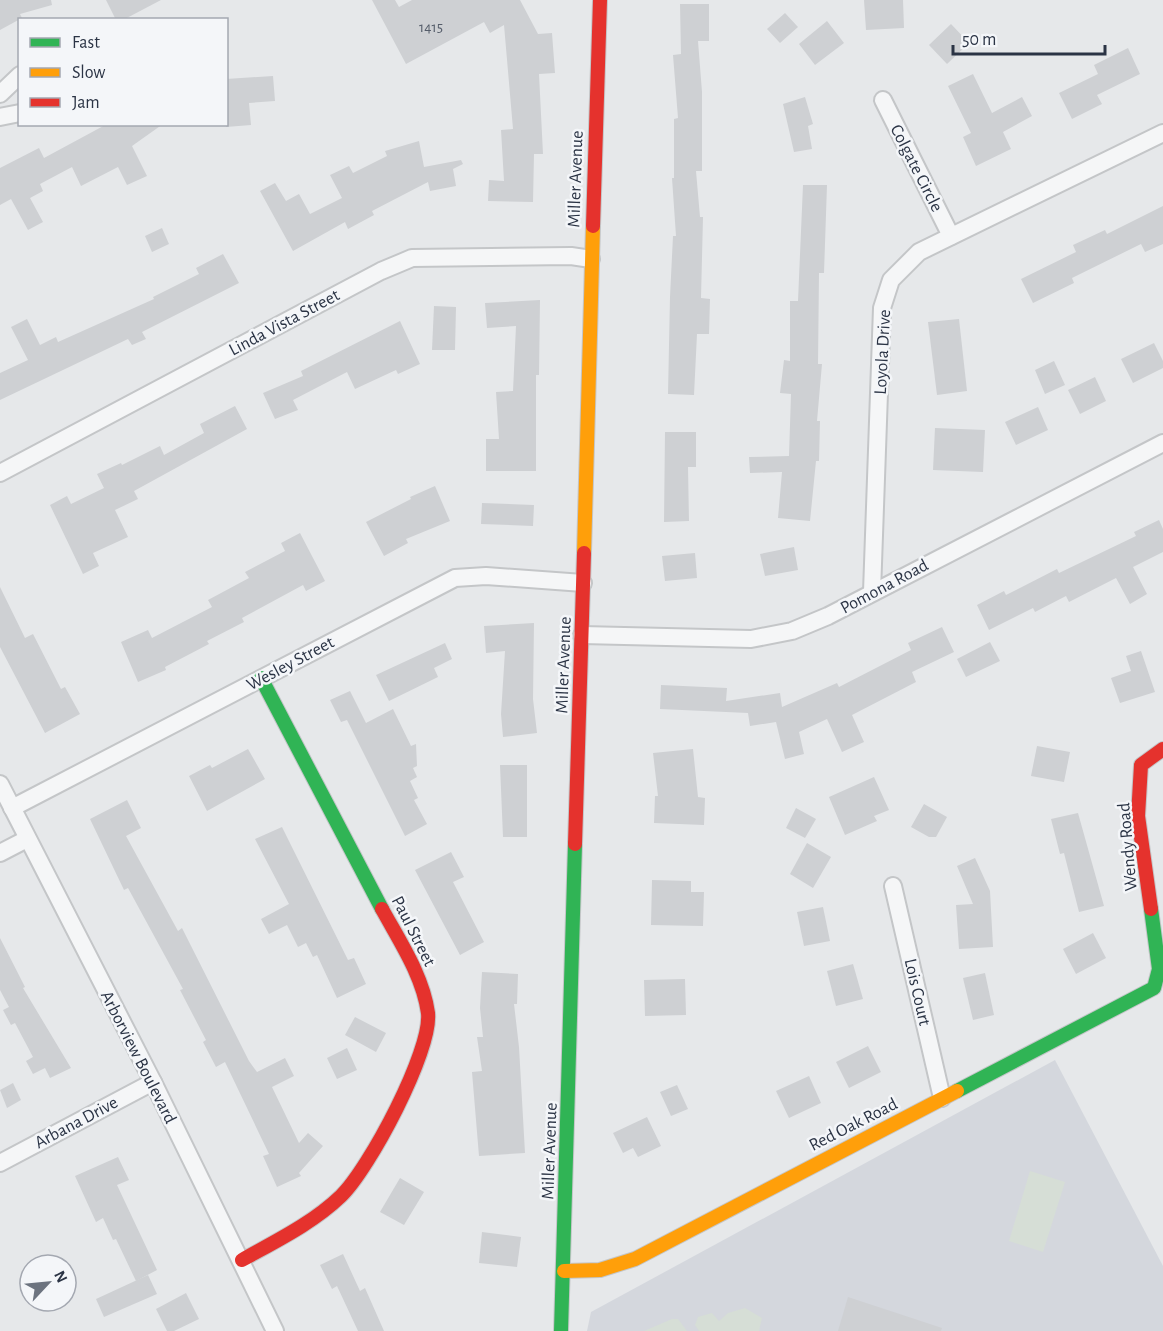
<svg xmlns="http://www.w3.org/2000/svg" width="1163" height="1331" font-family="'Alegreya Sans',sans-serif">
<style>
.built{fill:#d4d7dd}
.green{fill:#d6ded6}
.building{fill:#ced0d3}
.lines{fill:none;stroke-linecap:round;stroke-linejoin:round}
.street-casing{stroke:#c4c6c8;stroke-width:20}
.fast-casing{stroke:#c4c6c8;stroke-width:16}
.slow-casing{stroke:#c4c6c8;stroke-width:16}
.jam-casing{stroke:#c4c6c8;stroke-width:16}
.street{stroke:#f5f6f7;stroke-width:16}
.fast{stroke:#30b455;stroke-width:14}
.slow{stroke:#ff9f0a;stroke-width:14}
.jam{stroke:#e5322d;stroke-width:14}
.labels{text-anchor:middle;stroke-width:5;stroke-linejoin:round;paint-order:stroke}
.number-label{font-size:15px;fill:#545c69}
.street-label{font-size:18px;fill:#2b3445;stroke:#f4f6f9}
</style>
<rect width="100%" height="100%" fill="#e6e8ea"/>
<path class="built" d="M1055,1060L1163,1266V1331H587L591,1312Z"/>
<g class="green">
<path d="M1030,1171L1065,1182L1043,1252L1009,1241Z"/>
<path d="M745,1308L762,1318L759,1331H699L695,1325L698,1317L712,1313L719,1321L728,1313Z"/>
<path d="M672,1319H678L687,1331H644Z"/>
</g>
<g class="building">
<path d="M0,0H51L52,5L20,14L22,18L0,30Z"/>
<path d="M106,0H161L123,20H116Z"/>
<path d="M372,0H395L399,7L412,0H520L538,34L552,33L555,73L539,74L543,154H534L533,202L488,201L489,180L504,181L501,130L513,129L504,25L490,33L484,22L406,64Z"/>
<path d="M864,0H903L904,28L866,30Z"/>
<path d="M680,4H709V41H698L702,92V171H696L700,217H703L701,298L710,299L709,334H697L694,395L668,394L670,297L673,236H676L672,178H674V119L678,118L673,55L681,54Z"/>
<path d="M785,13L798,27L780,43L767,29Z"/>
<path d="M827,21L844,43L815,65L799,44Z"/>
<path d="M951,24L969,43L947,64L929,45Z"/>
<path d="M1128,48L1140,74L1097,95L1102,104L1072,119L1059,93L1098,74L1094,65Z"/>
<path d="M973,74L992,113L1022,97L1032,116L1003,132L1011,149L976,166L963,137L971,133L948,86Z"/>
<path d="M273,76L275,101L249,103L251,125L226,127V79Z"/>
<path d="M805,97L813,124L808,126L812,149L794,152L783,104Z"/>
<path d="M107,124H163L132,146L147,176L127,185L118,167L81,186L72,167L40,184L43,191L30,198L43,222L28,230L11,199L0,205V168L39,148L44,158Z"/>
<path d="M419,141L424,167L461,160L463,164L453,169L456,186L430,191L428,182L372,211L374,215L348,229L345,222L293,251L260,191L275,183L286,201L299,194L310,214L342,198L330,175L349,166L353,173L387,156L385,151Z"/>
<path d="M803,185H827L824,273H819L818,364H822L817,421H820L819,461H816L810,521L778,518L782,472L750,473L749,457L789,456L791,394L780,393L784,360L790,361V301H798Z"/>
<path d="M1163,206V244L1145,252L1141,244L1072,278L1074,283L1033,303L1021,279L1076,252L1073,245L1105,230L1107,234Z"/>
<path d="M162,228L169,244L152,252L145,236Z"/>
<path d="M223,254L239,283L142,332L146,339L132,345L128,339L0,400V373L28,360L11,327L27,319L40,345L56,337L58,342L154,299L153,297L199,274L196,268Z"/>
<path d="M540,300L539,375H536V471H486V439H499L496,392L513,391L516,326L487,328L485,303Z"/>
<path d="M434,306L456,307L455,350H432Z"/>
<path d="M959,319L967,391L937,395L928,322Z"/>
<path d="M400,321L420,364L398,374L396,370L355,389L347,372L293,400L298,410L275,419L263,393L303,376L301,371Z"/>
<path d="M1154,343L1163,361V368L1133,383L1121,359Z"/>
<path d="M1054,361L1065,385L1045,394L1035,370Z"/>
<path d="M1095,377L1106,401L1080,414L1068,390Z"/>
<path d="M235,406L247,429L134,491L138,499L115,510L128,537L93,553L99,566L83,574L50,505L67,496L71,504L104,488L97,474L121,463L122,465L160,446L164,455L204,433L200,424Z"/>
<path d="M1038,407L1048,430L1016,445L1005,422Z"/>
<path d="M935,428L985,430L983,472L933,470Z"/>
<path d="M665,432H696V467H688L689,521L664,522Z"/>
<path d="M435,486L450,521L406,539L408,543L384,556L366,522L411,499L410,497Z"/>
<path d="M482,503L534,505L533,526L481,524Z"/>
<path d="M1159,520L1163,529V552L1133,567L1147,594L1130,604L1116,578L1069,602L1066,596L1035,612L1033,608L989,630L977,605L1004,591L1006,595L1057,569L1059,573L1136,536L1134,532Z"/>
<path d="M300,533L325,581L306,591L303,585L242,618L244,622L207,641L209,644L165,667L166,670L138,682L121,642L148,630L152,638L212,607L208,600L249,578L245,572L285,551L281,543Z"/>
<path d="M794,547L798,570L765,576L760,554Z"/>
<path d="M695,553L697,578L665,581L662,556Z"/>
<path d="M0,587L25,638L33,634L61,689L65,687L80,714L45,733L0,647Z"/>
<path d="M534,623L533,699L537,733L503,737L501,714L505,651L486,653L484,626Z"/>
<path d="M942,627L954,652L912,672L916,682L852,715L864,742L842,752L827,719L799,732L804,754L785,759L776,722L750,726L748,713L660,709L661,685L727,688L726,701L780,693L782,707L837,683L839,687L911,650L908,643Z"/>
<path d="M990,642L1000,661L966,677L957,659Z"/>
<path d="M445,643L452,659L434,668L438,677L389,701L376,675Z"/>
<path d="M1141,651L1155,692L1120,703L1111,678L1131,671L1126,656Z"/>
<path d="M350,691L366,723L393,709L411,746L416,744L417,766L413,768L417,777L410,781L418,798L414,800L427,824L405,836L347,720L341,722L330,700Z"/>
<path d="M1037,746L1070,752L1064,782L1031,776Z"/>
<path d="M248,749L265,779L207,811L189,776L210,765L212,768Z"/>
<path d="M693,749L698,797L705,798L704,825L654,823L655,796H658L653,753Z"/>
<path d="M500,765H527V837H503Z"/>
<path d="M874,777L889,810L874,816L877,821L845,835L829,797Z"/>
<path d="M127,800L141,828L126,836L178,931L182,928L249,1061L257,1072L285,1058L294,1076L272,1087L299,1143L308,1133L323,1146L299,1173L301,1176L277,1187L263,1156L269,1154L225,1062L216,1067L203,1042L206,1040L180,990L183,989L128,888L124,890L90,819Z"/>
<path d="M924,804L947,817L936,837H929L911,827Z"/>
<path d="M796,808L816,819L805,838L786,828Z"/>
<path d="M1078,813L1104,906L1079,912L1064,853L1060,854L1051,819Z"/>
<path d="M282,827L348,960L354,958L366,984L337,998L317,955L313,957L306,943L298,947L287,925L269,934L261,919L289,904L255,839Z"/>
<path d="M807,843L831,857L813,888L790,874Z"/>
<path d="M451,852L464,877L453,882L484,942L460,955L415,870Z"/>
<path d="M975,858L990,891L993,947L959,949L956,905L973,904L957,866Z"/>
<path d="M652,880L691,881V892H704L703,926L651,925Z"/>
<path d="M823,907L830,941L804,946L797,912Z"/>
<path d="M1093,933L1106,958L1076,974L1063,949Z"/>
<path d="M0,938L25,987L23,988L71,1068L50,1078L45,1068L33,1074L26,1061L33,1057L15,1023L11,1025L3,1010L9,1007L0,990Z"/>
<path d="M853,964L863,999L836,1006L827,971Z"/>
<path d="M482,972L518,974L517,1004H514L519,1047L525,1153L479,1156L472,1072L482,1071L477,1037H483L480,1008Z"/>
<path d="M985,973L994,1015L973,1020L963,978Z"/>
<path d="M685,979L686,1015L645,1016L644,980Z"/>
<path d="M355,1017L386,1033L376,1052L345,1035Z"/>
<path d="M868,1046L881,1072L849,1088L836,1062Z"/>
<path d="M347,1048L357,1070L337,1079L327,1058Z"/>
<path d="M809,1076L821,1103L789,1118L776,1091Z"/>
<path d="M13,1083L21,1100L7,1108L0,1090Z"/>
<path d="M677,1085L688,1109L671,1116L660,1092Z"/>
<path d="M647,1117L661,1146L638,1157L633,1148L623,1153L613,1133Z"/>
<path d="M118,1157L129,1180L117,1185L157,1270L136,1281L116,1239L113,1240L103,1218L96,1222L75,1176Z"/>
<path d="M400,1178L424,1192L404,1225L380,1212Z"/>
<path d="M482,1232L521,1237L517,1267L479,1263Z"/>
<path d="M343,1254L360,1291L365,1288L384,1331H358L337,1286L332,1289L320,1265Z"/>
<path d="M148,1275L157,1294L104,1317L96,1299Z"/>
<path d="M186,1293L199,1319L174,1331H167L156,1309Z"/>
<path d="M848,1297L942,1328L941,1331H838Z"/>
</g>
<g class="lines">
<defs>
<g id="street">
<path d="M0,94L20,75"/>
<path d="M883,100L951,236"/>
<path d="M0,117L20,113"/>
<path d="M0,473L381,271L412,258L571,256L591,259"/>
<path d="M872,592L882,308L891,280L919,252L1163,133"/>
<path d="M582,635L751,639L792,631L828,616L1163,443"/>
<path d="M0,784L153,1082L275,1331"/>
<path d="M12,808L455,578L486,576L583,583"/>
<path d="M0,853L27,839"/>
<path d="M893,886L942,1098"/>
<path d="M0,1163L153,1082"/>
</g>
<g id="fast">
<path d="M261,678L382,909"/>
<path d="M957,1091L1154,988L1159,969L1151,909"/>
<path d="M561,1331L575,844"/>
</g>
<g id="slow">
<path d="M584,553L593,226"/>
<path d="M564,1271L600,1270L635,1259L957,1091"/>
</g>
<g id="jam">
<path d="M593,226L600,0"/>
<path d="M575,844L584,553"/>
<path d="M1151,909L1138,816L1141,765L1163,749"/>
<path d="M242,1260C276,1241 313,1223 341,1196C369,1169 432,1051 428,1013C423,976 400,942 382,909"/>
</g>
</defs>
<use href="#street" class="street-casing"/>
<use href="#fast" class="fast-casing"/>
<use href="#slow" class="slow-casing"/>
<use href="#jam" class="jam-casing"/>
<use href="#street" class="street"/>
<use href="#fast" class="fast"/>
<use href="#slow" class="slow"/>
<use href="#jam" class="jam"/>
</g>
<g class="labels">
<g class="number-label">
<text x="431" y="32">1415</text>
</g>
<g class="street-label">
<text transform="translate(917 168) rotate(63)" y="6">Colgate Circle</text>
<text transform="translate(575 179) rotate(-88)" y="6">Miller Avenue</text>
<text transform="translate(284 322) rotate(-28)" y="6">Linda Vista Street</text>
<text transform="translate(882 352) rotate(-87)" y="6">Loyola Drive</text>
<text transform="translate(884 586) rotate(-28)" y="6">Pomona Road</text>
<text transform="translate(290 663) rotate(-28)" y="6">Wesley Street</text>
<text transform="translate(563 665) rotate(-88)" y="6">Miller Avenue</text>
<text transform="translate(1127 847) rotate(-95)" y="6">Wendy Road</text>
<text transform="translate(414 931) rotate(63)" y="6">Paul Street</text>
<text transform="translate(918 992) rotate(77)" y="6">Lois Court</text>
<text transform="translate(139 1057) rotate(63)" y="6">Arborview Boulevard</text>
<text transform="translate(76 1122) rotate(-28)" y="6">Arbana Drive</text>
<text transform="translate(853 1124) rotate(-27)" y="6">Red Oak Road</text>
<text transform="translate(549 1151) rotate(-88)" y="6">Miller Avenue</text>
</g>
</g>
<rect x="18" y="18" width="210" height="108" fill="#f4f6f9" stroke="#a4a8b1" stroke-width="1.5"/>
<rect x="30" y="38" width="30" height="9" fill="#30b455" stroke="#a4a8b1" stroke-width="1.5"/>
<text x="72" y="48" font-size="18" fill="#2b3445">Fast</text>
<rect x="30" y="68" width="30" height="9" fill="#ff9f0a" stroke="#a4a8b1" stroke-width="1.5"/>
<text x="72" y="78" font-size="18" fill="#2b3445">Slow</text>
<rect x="30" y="98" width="30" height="9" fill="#e5322d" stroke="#a4a8b1" stroke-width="1.5"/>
<text x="72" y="108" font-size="18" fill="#2b3445">Jam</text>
<g transform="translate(48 1283) rotate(64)"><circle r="28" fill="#f4f6f9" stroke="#a4a8b1" stroke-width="1.5"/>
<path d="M0-4.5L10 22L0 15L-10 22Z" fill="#6c737f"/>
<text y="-9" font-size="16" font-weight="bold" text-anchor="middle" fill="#2b3445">N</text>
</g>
<path d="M953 45v9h152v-9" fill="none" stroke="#2b3445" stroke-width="3"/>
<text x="962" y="45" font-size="18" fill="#2b3445" stroke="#f4f6f9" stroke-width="4.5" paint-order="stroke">50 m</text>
</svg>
